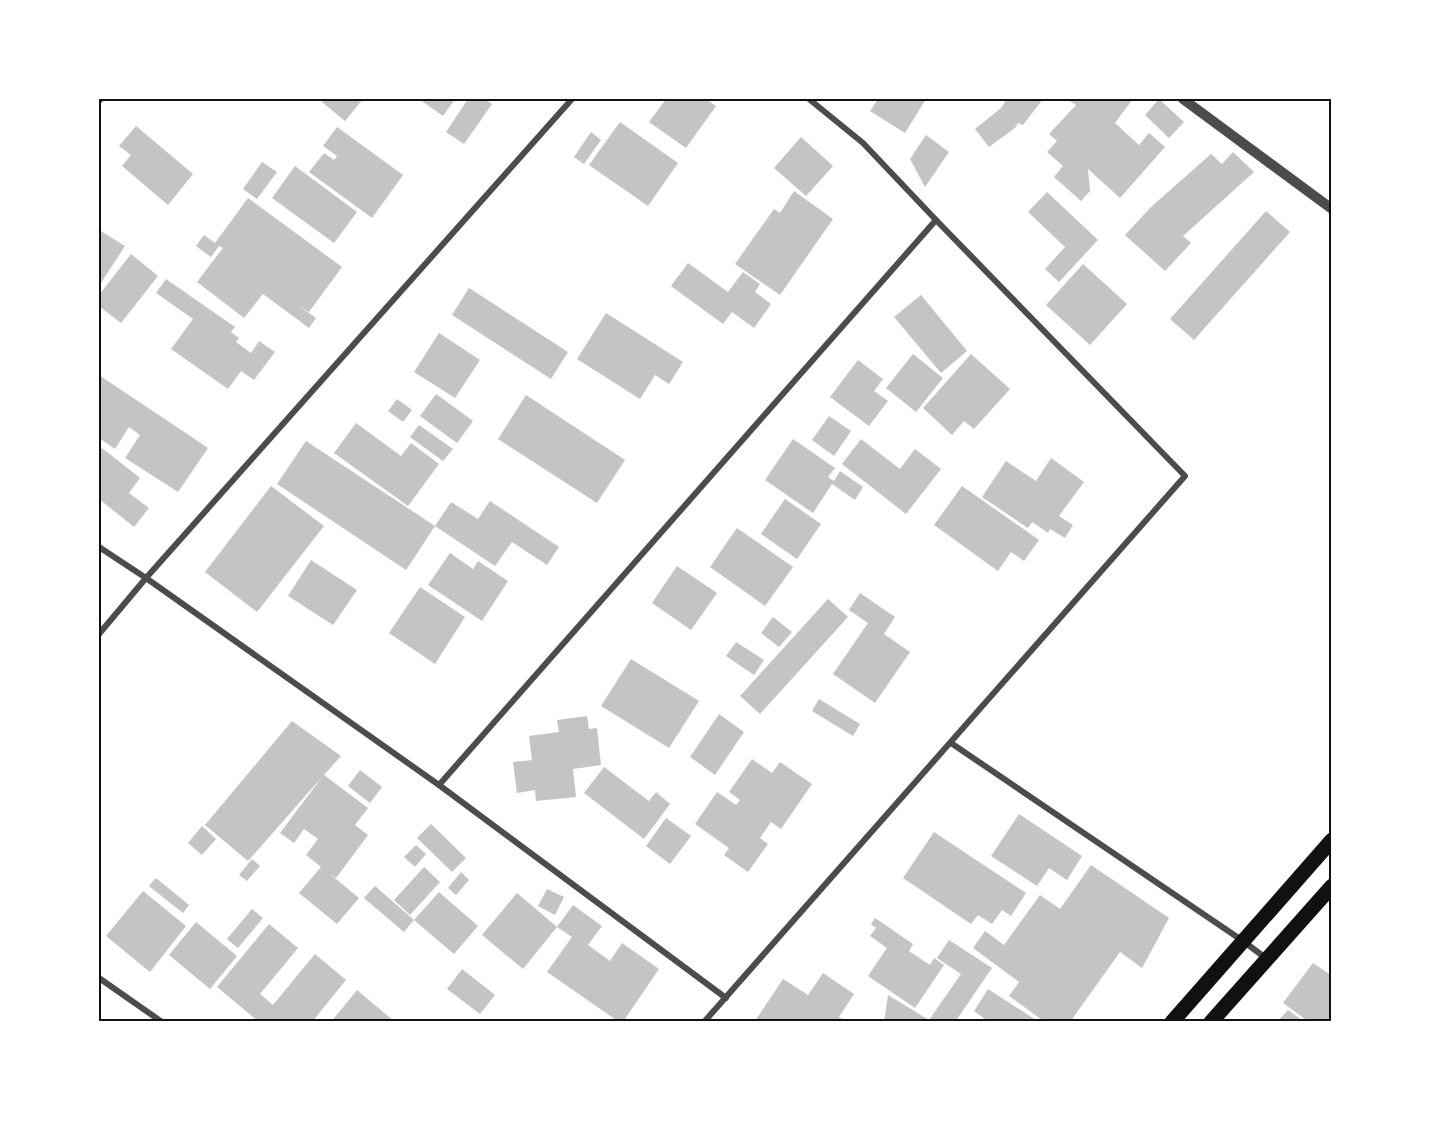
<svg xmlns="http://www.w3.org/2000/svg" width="1431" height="1121" font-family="Lato,sans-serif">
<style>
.building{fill:#c4c4c4}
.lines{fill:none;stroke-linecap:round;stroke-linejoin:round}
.minor{stroke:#4c4c4c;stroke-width:6}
.tertiary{stroke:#4c4c4c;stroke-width:10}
.primary{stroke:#111;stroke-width:15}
.neatline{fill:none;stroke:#111;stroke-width:2}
</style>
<rect width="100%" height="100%" fill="#fff"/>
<g class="building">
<path d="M325,99H363L345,121L322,102Z"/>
<path d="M419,99H455L443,116Z"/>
<path d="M468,99H485L492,104L464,144L446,132Z"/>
<path d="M666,99H706L716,106L686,148L649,122Z"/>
<path d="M878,99H926L905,133L870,111Z"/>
<path d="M1007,99H1043L1023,125L1018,123L1015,128L989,147L975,129L1001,108Z"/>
<path d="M1067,99H1130L1132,100L1115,123L1139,145L1149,133L1165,147L1120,198L1088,169L1090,191L1081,201L1054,177L1063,166L1047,152L1057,141L1049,134L1076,105Z"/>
<path d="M1159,99L1184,122L1169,138L1145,115Z"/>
<path d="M620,122L678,163L648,206L589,165Z"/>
<path d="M136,126L193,174L168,205L122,166L131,155L119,146Z"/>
<path d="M337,127L403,175L372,218L309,172L324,153L334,160L337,156L323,146Z"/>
<path d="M591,132L601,140L584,164L574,157Z"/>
<path d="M926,135L949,152L925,187L910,159Z"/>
<path d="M801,137L833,166L806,196L774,168Z"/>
<path d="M1233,152L1254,172L1183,236L1191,243L1165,271L1125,235L1151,207L1211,154L1222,164Z"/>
<path d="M262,162L277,172L257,199L243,189Z"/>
<path d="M295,166L357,212L334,243L272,198Z"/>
<path d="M794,191L833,219L780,295L735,264L774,209L780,213Z"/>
<path d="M1047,192L1098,240L1059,282L1045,269L1065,247L1028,212Z"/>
<path d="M248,198L342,267L309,312L298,305L316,318L309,328L263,294L244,318L197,282L223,248L219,246L211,257L196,246L204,235L215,243Z"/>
<path d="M1266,211L1290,232L1194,340L1170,319Z"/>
<path d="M99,230L125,246L99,286Z"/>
<path d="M131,254L158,276L121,323L99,306V295Z"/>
<path d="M688,263L728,292L743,272L760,284L755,292L771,304L754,328L732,312L723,324L671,286Z"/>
<path d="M1083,264L1127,304L1090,345L1046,305Z"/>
<path d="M166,279L235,327L231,332L239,338L236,342L251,353L259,341L275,352L254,380L241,371L228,389L171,349L193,319L156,293Z"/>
<path d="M469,288L568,352L551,379L452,315Z"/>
<path d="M921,295L967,351L941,373L894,317Z"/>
<path d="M606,313L683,362L669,384L655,375L640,399L577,359Z"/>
<path d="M439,333L480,360L455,398L414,372Z"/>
<path d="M913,354L943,378L916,412L886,388Z"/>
<path d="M971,354L1010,389L974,429L964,421L952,435L923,408Z"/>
<path d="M858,360L883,379L874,391L888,401L869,426L830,397Z"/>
<path d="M99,375L208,448L178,492L125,458L140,435L129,427L115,449L99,438Z"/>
<path d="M436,394L473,421L457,443L420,416Z"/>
<path d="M526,395L625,460L597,503L498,439Z"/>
<path d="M397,399L412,410L403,422L388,411Z"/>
<path d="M829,416L851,431L834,456L812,440Z"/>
<path d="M356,423L401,456L411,443L439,464L408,506L334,453Z"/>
<path d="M419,425L453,449L443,461L410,437Z"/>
<path d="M793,439L835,468L828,477L834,481L840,471L863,487L855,500L832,484L813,513L765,480Z"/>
<path d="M861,439L900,469L915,449L941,469L906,514L842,464Z"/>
<path d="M306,441L435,526L406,570L277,484Z"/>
<path d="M102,448L140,478L129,493L149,508L134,527L99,499V479L101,477L99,476V453Z"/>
<path d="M1051,458L1084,482L1059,516L1073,525L1065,538L1050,529L1048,533L1032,522L1028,528L982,497L1006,461L1036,481Z"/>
<path d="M271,486L324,526L257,612L205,572Z"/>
<path d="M962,486L1039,540L1024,561L1011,552L998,571L934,525Z"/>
<path d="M785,499L821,524L797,559L761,534Z"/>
<path d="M490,501L559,547L547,565L512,542L495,566L435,526L451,502L478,519Z"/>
<path d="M737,528L793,567L765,606L710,567Z"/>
<path d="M450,553L473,569L478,561L508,581L482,621L428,585Z"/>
<path d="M311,560L357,590L333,625L288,596Z"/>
<path d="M677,566L717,593L691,630L652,603Z"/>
<path d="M420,587L465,617L435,664L389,633Z"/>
<path d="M860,593L895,617L884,634L910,652L875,703L833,674L868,623L849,610Z"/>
<path d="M828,599L848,617L760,714L740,696Z"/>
<path d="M773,617L792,632L779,647L761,633Z"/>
<path d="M736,642L764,660L754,675L726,656Z"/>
<path d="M631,659L699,701L669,748L601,706Z"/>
<path d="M819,699L860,724L853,736L812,711Z"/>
<path d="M719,714L744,732L715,775L690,757Z"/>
<path d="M587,716L589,729L597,728L601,765L573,769L576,797L536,801L535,790L517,793L513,762L532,760L529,736L559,732L557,720Z"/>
<path d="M292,721L341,756L324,775L368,808L355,825L368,835L336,878L330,874L359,898L337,924L299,893L321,867L306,855L318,839L304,829L294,843L280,833L322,777L248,861L205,825Z"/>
<path d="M752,759L772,773L780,762L812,784L781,829L771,822L760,838L768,844L748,872L724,855L729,848L695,824L717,792L736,805L740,800L729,792Z"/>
<path d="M604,767L649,801L656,792L670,804L644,839L584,793Z"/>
<path d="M360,770L382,787L370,803L348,786Z"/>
<path d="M1019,814L1082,856L1067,880L1049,868L1037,886L991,856Z"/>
<path d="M666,818L691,836L670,864L646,846Z"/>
<path d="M431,824L466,858L452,872L417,838Z"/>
<path d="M202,826L216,839L202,855L188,843Z"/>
<path d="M934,832L1026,893L1011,916L1002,910L992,924L978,915L971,924L903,878Z"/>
<path d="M416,845L426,854L415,867L404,857Z"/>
<path d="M252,859L260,866L247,881L239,875Z"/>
<path d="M1091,865L1169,918L1142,968L1120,952L1070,1022H1045L1009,996L1019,982L973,948L985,931L1004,945L1040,895L1060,909Z"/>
<path d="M424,867L440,882L410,915L394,900Z"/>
<path d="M461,872L469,880L456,895L448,888Z"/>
<path d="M156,878L189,905L183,913L149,886Z"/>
<path d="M375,886L414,920L404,932L364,898Z"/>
<path d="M547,889L564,897L555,915L538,906Z"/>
<path d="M143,891L186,926L150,972L106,936Z"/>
<path d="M439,892L478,926L454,954L414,920Z"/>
<path d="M517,893L557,927L573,905L602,926L588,945L610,961L622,943L659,969L623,1022H619L547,972L572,937L557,927L523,969L482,935Z"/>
<path d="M252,909L263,918L238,948L227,939Z"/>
<path d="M875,918L913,944L909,951L930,965L934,958L944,965L915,1008L868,976L887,948L870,936L876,928L871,924Z"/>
<path d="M196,922L237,956L210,989L169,955Z"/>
<path d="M269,924L298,948L260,994L273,1005L315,954L346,980L312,1022H259L217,987Z"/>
<path d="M949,940L992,968L955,1022H884L888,995L929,1020L961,974L937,958Z"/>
<path d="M1313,963L1332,976V1022H1309L1283,1003Z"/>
<path d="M462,969L495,995L480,1014L447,989Z"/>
<path d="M823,973L854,994L839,1017L847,1022H757L755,1021L783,979L808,995Z"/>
<path d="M988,989L1039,1022H983L985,1019L974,1011Z"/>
<path d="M357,990L395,1022H331Z"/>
<path d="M1288,1010L1305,1022H1277Z"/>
</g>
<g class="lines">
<g class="minor">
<path d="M99,101L101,99"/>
<path d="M99,547L146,578L439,785L726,998"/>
<path d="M99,634L146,578L572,99"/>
<path d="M951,743L1243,941L1267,959"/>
<path d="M439,785L936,220"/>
<path d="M99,978L162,1022"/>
<path d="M704,1022L1185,476L936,220L863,143L809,99"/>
</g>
<path class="tertiary" d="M1183,99L1332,209"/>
<g class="primary">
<path d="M1172,1022L1332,840"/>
<path d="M1211,1022L1332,886"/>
</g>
</g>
<rect width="1431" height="1121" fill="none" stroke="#ffffff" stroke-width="201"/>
<rect x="100" y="100" width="1230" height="920" class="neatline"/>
</svg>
